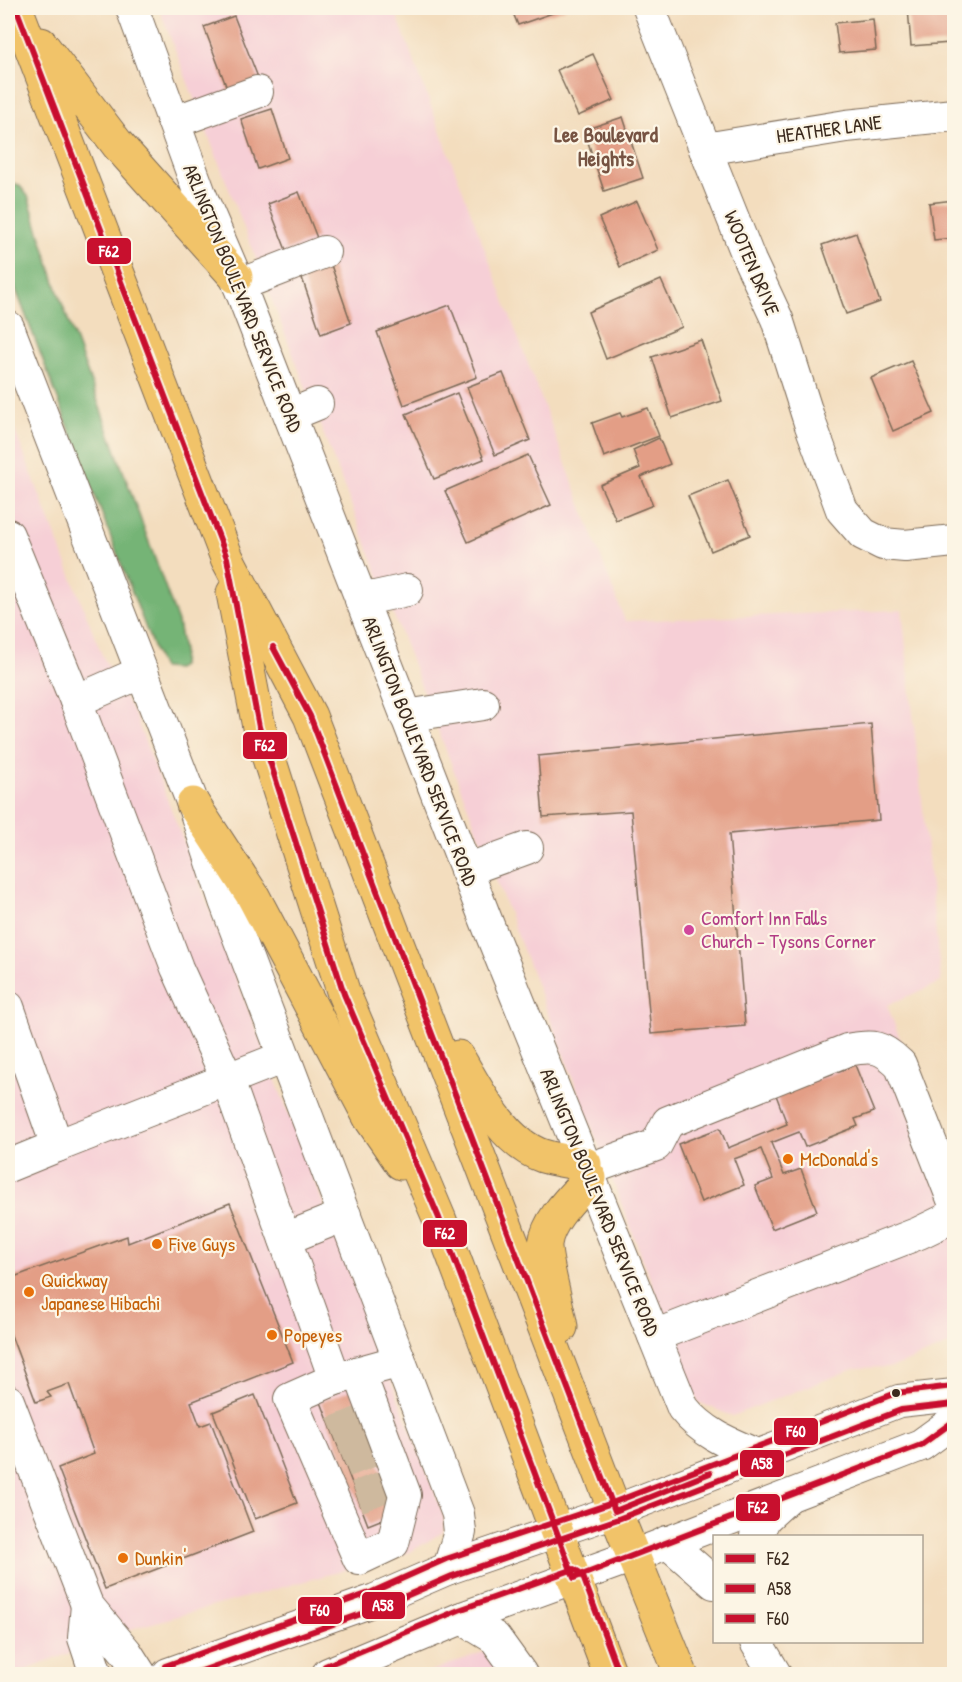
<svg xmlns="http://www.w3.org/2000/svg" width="962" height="1682" font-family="'Patrick Hand',sans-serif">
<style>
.built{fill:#f6cfd6}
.forest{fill:#74b476;stroke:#586f4a;stroke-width:1.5}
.building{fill:#e39e86}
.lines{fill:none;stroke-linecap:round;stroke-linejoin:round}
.minor-tunnel{stroke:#ceb99e;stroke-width:32;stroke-dasharray:32 16;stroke-linecap:butt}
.minor-casing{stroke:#7b6956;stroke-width:34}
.highway-casing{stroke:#7b6956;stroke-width:35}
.minor{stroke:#fff;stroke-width:32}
.highway{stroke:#f1c369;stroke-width:33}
.bus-1-casing{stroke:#fcf5e5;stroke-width:10}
.bus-2-casing{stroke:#fcf5e5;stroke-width:10}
.bus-3-casing{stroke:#fcf5e5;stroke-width:10}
.bus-1{stroke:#c8102e;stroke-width:6}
.bus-2{stroke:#c8102e;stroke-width:6}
.bus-3{stroke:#c8102e;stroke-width:6}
.hotel-dot{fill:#d1479c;stroke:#fcf5e5;stroke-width:2}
.food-dot{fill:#e8710a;stroke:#fcf5e5;stroke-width:2}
.bus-dot{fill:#3b2a1e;stroke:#fcf5e5;stroke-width:2}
.labels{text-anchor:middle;stroke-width:4.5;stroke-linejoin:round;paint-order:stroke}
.street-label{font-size:20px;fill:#3b2a1e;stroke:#fcf5e5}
.hotel-label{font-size:20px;fill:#b23c85;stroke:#fcf5e5;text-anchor:start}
.food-label{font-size:20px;fill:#c56008;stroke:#fcf5e5;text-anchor:start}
.neighbourhood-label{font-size:21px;font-weight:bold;fill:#765342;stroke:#fcf5e5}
.line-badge{stroke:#fcf5e5;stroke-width:2}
.badge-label{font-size:16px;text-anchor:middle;font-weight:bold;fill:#fff}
</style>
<rect width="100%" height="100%" fill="#fcf5e5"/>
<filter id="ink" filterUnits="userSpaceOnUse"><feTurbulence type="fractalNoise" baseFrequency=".0167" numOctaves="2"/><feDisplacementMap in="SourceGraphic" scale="12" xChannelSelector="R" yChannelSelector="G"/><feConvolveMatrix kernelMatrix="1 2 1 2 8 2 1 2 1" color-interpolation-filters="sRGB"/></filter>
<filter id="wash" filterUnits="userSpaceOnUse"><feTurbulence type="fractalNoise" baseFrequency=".008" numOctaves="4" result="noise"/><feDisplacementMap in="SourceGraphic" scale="24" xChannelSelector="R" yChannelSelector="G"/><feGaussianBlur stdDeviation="1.35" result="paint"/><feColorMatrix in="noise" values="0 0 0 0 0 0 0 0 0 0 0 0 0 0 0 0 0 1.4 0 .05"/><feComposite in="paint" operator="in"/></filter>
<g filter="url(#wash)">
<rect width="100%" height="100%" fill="#f3ddbe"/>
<g class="built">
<path d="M159,8H394L625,621L902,610L941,982L887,1005L954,1178V1343L893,1367L856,1368L732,1416L698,1402Z"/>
<path d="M8,413L102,655L136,718L444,1517L443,1532L410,1552L134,1628L16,1674H8Z"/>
<path d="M491,1649L500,1674H423Z"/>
</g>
<path class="forest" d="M9,182L19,185L28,196L58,292L178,622L183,651L182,665L176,669L162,668L158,660L8,269Z"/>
<g id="blocks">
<g class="building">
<path d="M511,8H567L518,25Z"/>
<path d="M908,8H948L950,43L911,46Z"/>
<path d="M234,16L259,80L228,91L204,27Z"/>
<path d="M873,19L876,50L839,53L835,23Z"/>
<path d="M593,54L614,100L578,116L557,70Z"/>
<path d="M272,109L288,158L258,169L241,119Z"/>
<path d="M623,117L643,178L604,191L584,130Z"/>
<path d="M299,192L317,238L286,250L268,204Z"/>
<path d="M954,200V238L934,240L929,203Z"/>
<path d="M637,201L658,250L620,267L599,218Z"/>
<path d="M856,233L880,302L846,314L822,245Z"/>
<path d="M331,265L351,323L321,334L301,275Z"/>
<path d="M661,280L682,327L606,359L588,312Z"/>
<path d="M450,305L477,377L404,405L377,332Z"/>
<path d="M701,340L722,401L672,418L652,357Z"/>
<path d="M911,361L934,413L893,431L871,378Z"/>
<path d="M503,373L530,440L495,455L467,387Z"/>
<path d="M457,393L484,459L434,479L406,414Z"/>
<path d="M648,408L659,436L604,457L592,423L620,413L622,417Z"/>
<path d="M659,438L670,464L641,477L653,505L616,520L600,485L640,468L633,450Z"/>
<path d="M528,455L551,505L468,542L445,491Z"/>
<path d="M728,480L750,535L711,551L688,496Z"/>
<path d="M951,722H954V747H953Z"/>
<path d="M871,724L879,820L729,834L745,1026L651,1034L631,811L543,817L538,756Z"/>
<path d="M855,1065L874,1112L855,1119L858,1126L805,1147L799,1132L771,1143L784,1175L801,1169L817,1211L772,1229L755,1186L773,1179L761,1149L734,1159L744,1185L701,1202L678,1144L720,1128L728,1148L787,1124L776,1095Z"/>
<path d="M230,1203L293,1362L191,1402L200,1426L211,1422L253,1532L105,1589L58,1468L94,1454L69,1384L47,1392L51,1397L36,1402L8,1327V1279L127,1236L128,1243Z"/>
<path d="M351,1390L398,1513L368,1525L321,1402Z"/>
<path d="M255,1395L297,1503L255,1519L213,1412Z"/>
</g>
</g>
</g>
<g filter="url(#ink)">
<use href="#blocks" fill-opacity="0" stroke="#7b6956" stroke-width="1.5"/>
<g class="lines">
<g class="minor-tunnel">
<path d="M333,1433L363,1421"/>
<path d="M344,1462L374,1450"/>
<path d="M357,1497L388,1485"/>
</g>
<defs>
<g id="minor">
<path d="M132,8L200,194L239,285L491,933L683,1408C703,1433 728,1443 757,1455"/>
<path d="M649,8L750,261L777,319L810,423L842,510L863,534L883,544L905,546L954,541"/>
<path d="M174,122L257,92"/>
<path d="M705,149L846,126L954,115"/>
<path d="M239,285L324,252"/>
<path d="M8,327L193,804L225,901L458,1514L460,1532L449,1568"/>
<path d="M290,415L317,404"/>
<path d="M8,535L76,701L177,968L227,1078L335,1379"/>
<path d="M361,600L407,590"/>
<path d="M76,701L142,672"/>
<path d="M406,716L483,704"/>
<path d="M466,870L527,848"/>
<path d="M8,1007L57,1146L8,1166"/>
<path d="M57,1146L284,1057"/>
<path d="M586,1170L656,1145L668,1122L847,1050C874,1045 881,1046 900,1064L954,1202"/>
<path d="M285,1239L345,1215"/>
<path d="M654,1336L919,1233L954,1216"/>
<path d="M359,1372L405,1495L393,1543L359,1559L290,1399L335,1379L400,1361"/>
<path d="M8,1401L87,1605L126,1652L140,1674"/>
<path d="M756,1536L765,1518L787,1498"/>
<path d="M667,1542L714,1583"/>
<path d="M87,1605L84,1638L96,1674"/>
<path d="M462,1618L495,1638L521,1674"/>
<path d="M756,1642L775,1674"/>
<path d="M168,1674L375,1600L449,1568L615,1511L899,1401L954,1395"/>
<path d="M328,1674L462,1618L633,1556L921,1445L954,1421"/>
</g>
<g id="highway">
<path d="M16,8L227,558L310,716L615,1511L681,1674"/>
<path d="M41,44L118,145L236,277"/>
<path d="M233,593L259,727L344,994L439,1218L610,1674"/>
<path d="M193,804L253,896L370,1118L401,1163"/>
<path d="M458,1057C478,1091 503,1143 543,1156C556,1160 571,1162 585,1164"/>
<path d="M561,1327C558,1309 544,1259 545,1244C548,1219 575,1195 590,1178"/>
</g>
</defs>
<use href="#minor" class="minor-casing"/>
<use href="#highway" class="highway-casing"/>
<use href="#minor" class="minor"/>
<use href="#highway" class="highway"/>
<defs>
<g id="bus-1">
<path d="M16,8L227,558L259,727L344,994L439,1218L574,1578L921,1445L954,1421"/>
<path d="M273,647L310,716L615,1511L710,1473"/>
</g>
<path id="bus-2" d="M193,1674L378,1608L452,1576L618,1519L901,1410L954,1404"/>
<g id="bus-3">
<path d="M165,1666L372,1592L446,1559L612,1503L896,1393L953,1386"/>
<path d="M325,1666L459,1610L574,1569L582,1574L618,1671"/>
</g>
</defs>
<use href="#bus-1" class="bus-1-casing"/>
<use href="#bus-2" class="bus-2-casing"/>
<use href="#bus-3" class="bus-3-casing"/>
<use href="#bus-1" class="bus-1"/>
<use href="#bus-2" class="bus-2"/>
<use href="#bus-3" class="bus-3"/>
</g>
</g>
<circle class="hotel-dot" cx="689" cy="930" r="6"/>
<g class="food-dot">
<circle cx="788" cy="1159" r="6"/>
<circle cx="157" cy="1244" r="6"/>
<circle cx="29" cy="1292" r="6"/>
<circle cx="272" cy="1335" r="6"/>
<circle cx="123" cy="1558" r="6"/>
</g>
<circle class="bus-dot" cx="896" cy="1393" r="5"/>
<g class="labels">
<g class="street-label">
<text transform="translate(829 129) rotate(-8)" y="7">HEATHER LANE</text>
<text transform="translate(752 263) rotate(67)" y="7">WOOTEN DRIVE</text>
<text transform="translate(243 298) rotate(68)" y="7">ARLINGTON BOULEVARD SERVICE ROAD</text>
<text transform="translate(420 751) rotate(69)" y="7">ARLINGTON BOULEVARD SERVICE ROAD</text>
<text transform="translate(600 1202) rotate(68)" y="7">ARLINGTON BOULEVARD SERVICE ROAD</text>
</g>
<g class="hotel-label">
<text x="701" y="925">Comfort Inn Falls<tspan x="701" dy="23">Church - Tysons Corner</tspan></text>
</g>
<g class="food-label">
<text x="800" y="1166">McDonald's</text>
<text x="169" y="1251">Five Guys</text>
<text x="41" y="1287">Quickway<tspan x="41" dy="23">Japanese Hibachi</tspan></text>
<text x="284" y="1342">Popeyes</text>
<text x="135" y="1565">Dunkin'</text>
</g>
<g class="neighbourhood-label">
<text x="606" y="142">Lee Boulevard<tspan x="606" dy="24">Heights</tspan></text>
</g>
</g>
<g class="line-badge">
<rect x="86" y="237" width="46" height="28" rx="6" fill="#c8102e"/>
<rect x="242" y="731" width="46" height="29" rx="6" fill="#c8102e"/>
<rect x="422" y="1219" width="46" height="29" rx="6" fill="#c8102e"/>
<rect x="773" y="1417" width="46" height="29" rx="6" fill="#c8102e"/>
<rect x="739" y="1449" width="46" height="29" rx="6" fill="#c8102e"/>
<rect x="735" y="1493" width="46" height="29" rx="6" fill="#c8102e"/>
<rect x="361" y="1591" width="45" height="29" rx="6" fill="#c8102e"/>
<rect x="297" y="1596" width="46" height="29" rx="6" fill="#c8102e"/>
</g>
<g class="badge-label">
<text x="109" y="257">F62</text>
<text x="265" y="751">F62</text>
<text x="445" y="1239">F62</text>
<text x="796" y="1437">F60</text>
<text x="762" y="1469">A58</text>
<text x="758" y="1513">F62</text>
<text x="383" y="1611">A58</text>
<text x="320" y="1616">F60</text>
</g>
<rect width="962" height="1682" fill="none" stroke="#fcf5e5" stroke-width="30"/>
<rect x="713" y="1535" width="210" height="108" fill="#fcf5e5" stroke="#afa495" stroke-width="1.5"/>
<rect x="725" y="1554" width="30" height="9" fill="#c8102e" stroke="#afa495" stroke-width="1.5"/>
<text x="767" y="1565" font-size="18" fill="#3b2a1e">F62</text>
<rect x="725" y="1584" width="30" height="9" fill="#c8102e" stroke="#afa495" stroke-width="1.5"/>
<text x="767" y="1595" font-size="18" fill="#3b2a1e">A58</text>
<rect x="725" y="1614" width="30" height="9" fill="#c8102e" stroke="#afa495" stroke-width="1.5"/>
<text x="767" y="1625" font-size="18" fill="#3b2a1e">F60</text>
</svg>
